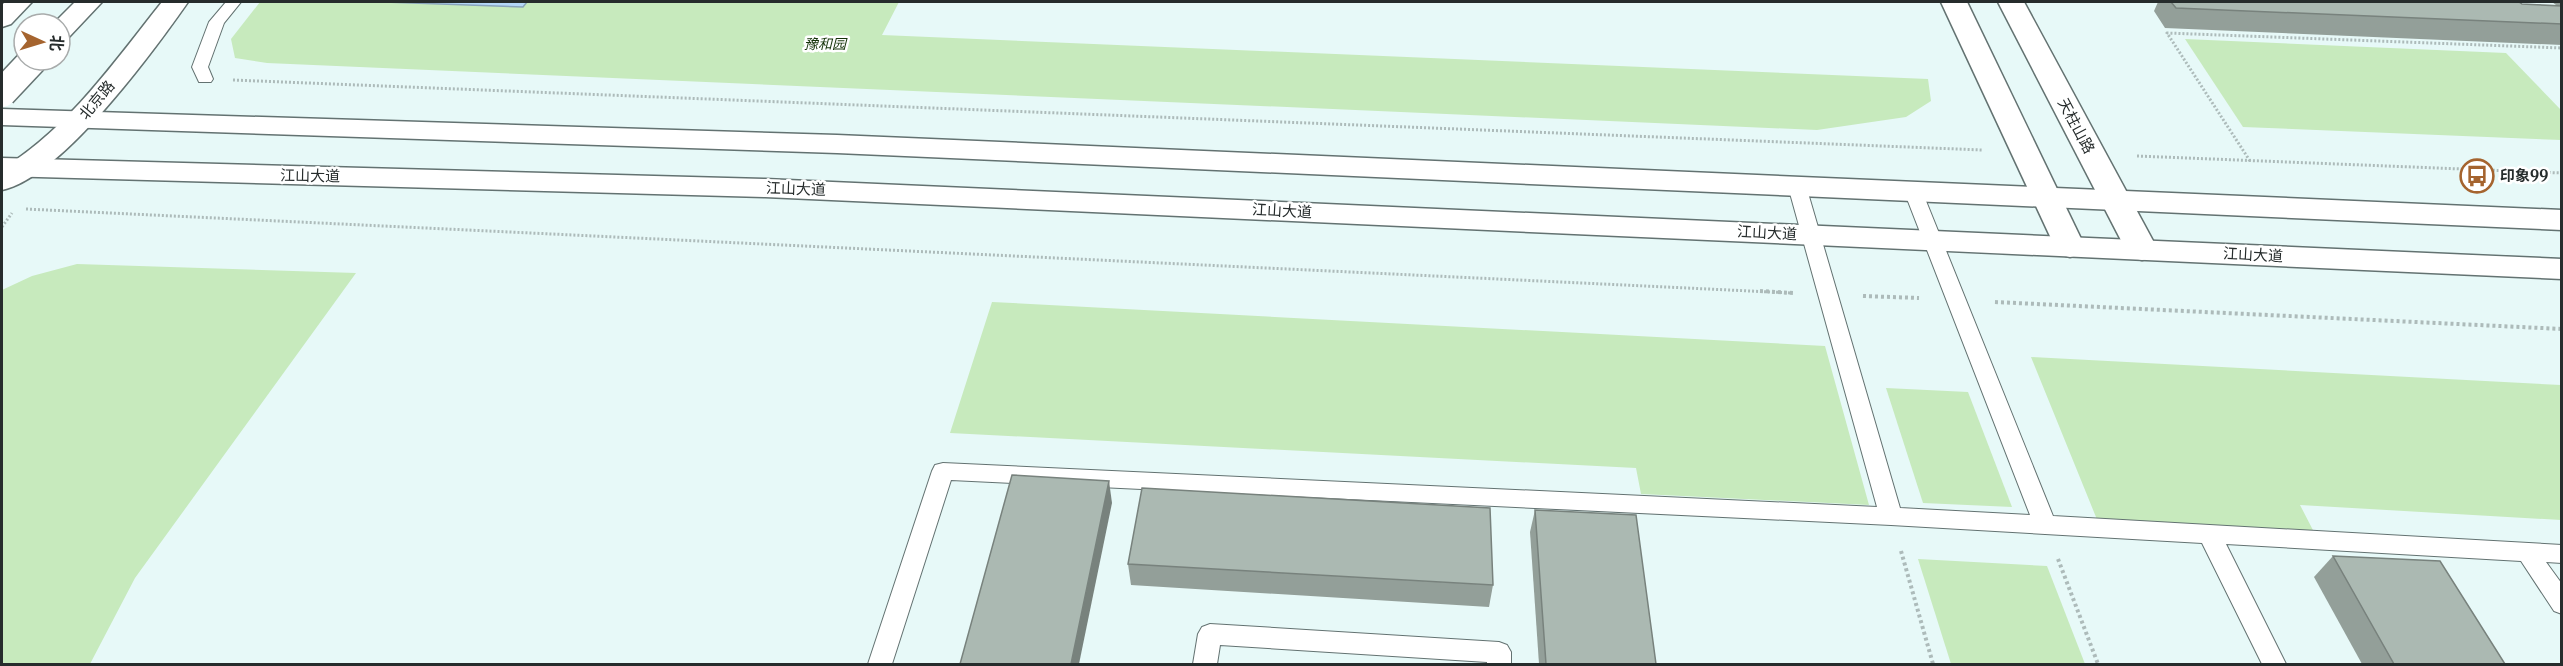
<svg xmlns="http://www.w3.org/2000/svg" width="2563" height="666" font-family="Merriweather,'Noto Sans SC',serif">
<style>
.green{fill:#c7eabd}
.water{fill:#b4d7f8;stroke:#89a4bb;stroke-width:1.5}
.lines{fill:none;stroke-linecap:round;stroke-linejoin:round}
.service-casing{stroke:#637271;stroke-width:2}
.tertiary-casing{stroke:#637271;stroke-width:3}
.secondary-casing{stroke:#637271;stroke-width:3}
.primary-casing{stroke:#637271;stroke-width:3}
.trunk-casing{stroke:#637271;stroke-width:3}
.path-far1{stroke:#adbbba;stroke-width:3;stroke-dasharray:2 2;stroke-linecap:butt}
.path{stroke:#adbbba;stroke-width:4;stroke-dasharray:3 3;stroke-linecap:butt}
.service{fill:#fff;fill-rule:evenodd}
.tertiary{fill:#fff;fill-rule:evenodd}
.secondary{fill:#fff;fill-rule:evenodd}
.primary{fill:#fff;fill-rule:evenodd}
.trunk{fill:#fff;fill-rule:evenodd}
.trunk-bridge-casing{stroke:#637271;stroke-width:31;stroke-linecap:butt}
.trunk-bridge{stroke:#fff;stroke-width:28}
.wall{fill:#939f99}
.shaded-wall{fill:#78827d}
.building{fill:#abb9b2;stroke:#78827d;stroke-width:1.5}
.labels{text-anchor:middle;stroke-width:5;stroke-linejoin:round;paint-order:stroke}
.far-park-label{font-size:14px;font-style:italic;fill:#153309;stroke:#fff}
.street-label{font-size:15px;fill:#262c2c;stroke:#fff}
.poi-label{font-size:15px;font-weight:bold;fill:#262c2c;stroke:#fff;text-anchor:start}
</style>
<rect width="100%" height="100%" fill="#e7f9f8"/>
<g class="green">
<path d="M260,2H899L882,35L1928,79L1931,101L1906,117L1817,130L267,63L235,58L231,39Z"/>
<path d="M2185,39L2506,53L2561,110V140L2243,127Z"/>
<path d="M77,264L356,273L135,578L90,664H2V290L32,276Z"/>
<path d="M992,302L1825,346L1869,505L1641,494L1636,468L950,433Z"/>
<path d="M2031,357L2561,385V520L2300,505L2315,534L2098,522Z"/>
<path d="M1886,388L1968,392L2012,507L1923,503Z"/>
<path d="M1918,559L2047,566L2085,664H1951Z"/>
</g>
<path class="water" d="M384,2H527L523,7Z"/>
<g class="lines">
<defs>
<g id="service">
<path d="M226,2H241L224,23L208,67L213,79L211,82H199L192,67L209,22Z"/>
<path d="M1797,181L1803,182L1806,186L1900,508L2030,515L1904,191L1907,187H1919L1922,191L2053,516L2562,545V563L2546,562L2562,584V614L2554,611L2521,561L2226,544L2286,664H2262L2202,543L1891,525L951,480L892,664H868L932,471L935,465L943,463L1877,507L1788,186L1791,182Z"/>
<path d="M1210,624L1499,642L1507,645L1511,652V664H1487V662L1220,645L1217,664H1193L1198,634L1202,627Z"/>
</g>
<g id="tertiary">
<path d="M1941,2H1967L2085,247L2081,254L2070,257L2059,254L2055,247Z"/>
<path d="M1998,2H2024L2158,250L2153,257L2142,260L2131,257L2126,250Z"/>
</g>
<g id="secondary">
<path d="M2,109L837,135L2562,210V230L837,153L2,125Z"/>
<path d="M2,158L765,179L2562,259V279L765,197L2,176Z"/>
</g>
<path id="primary" d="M162,2H188C153,52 61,178 2,190V169C69,128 114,62 162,2Z"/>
<g id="trunk">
<path d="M5,2H32L11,24L2,27V5Z"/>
<path d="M75,2H102L69,37L60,40V24H53Z"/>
</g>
</defs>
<use href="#service" class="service-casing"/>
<use href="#tertiary" class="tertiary-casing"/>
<use href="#secondary" class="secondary-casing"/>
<use href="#primary" class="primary-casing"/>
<use href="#trunk" class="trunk-casing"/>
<g class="path-far1">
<path d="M233,80L1982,150"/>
<path d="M2137,156L2562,173"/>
<path d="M2250,161L2167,33L2562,48"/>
<path d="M26,209L1792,293"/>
<path d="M2,227L12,213"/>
</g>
<g class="path">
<path d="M1760,291L1793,293"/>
<path d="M1863,296L1919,298"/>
<path d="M1995,302L2562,329"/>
<path d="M1901,551L1933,664"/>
<path d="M2058,559L2098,664"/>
</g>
<use href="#service" class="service"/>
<use href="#tertiary" class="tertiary"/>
<use href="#secondary" class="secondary"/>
<use href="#primary" class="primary"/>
<use href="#trunk" class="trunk"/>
<defs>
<path id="trunk-bridge" d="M2,93L33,60"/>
</defs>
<use href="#trunk-bridge" class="trunk-bridge-casing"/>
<use href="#trunk-bridge" class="trunk-bridge"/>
</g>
<g class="wall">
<path d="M2158,2H2519L2522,4L2556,5L2552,2H2562V45L2165,28L2154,11Z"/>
<path d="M1535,510L1656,664H1539L1530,532Z"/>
<path d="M2333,556L2505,664H2362L2314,577Z"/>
<path d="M1128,564L1493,585L1489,607L1131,585Z"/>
</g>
<path class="shaded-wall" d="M1109,481L1112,503L1079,664H1071Z"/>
<g class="building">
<path d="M2171,2H2519L2522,4L2562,6V24L2176,8Z"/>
<path d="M1012,475L1109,481L1071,664H960Z"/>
<path d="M1142,488L1490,508L1493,585L1128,564Z"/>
<path d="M1535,510L1636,515L1656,664H1546Z"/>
<path d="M2333,556L2440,561L2505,664H2394Z"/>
</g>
<defs>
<symbol id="bus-ring" viewBox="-11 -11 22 22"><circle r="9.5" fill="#fff" stroke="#a5642f" stroke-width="1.5"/><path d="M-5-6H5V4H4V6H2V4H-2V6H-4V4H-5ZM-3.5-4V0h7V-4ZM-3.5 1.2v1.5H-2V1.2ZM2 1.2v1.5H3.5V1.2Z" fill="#a5642f"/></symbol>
</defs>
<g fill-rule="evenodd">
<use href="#bus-ring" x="2458" y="157" width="38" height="38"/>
</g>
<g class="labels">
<g class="far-park-label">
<text x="825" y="49">豫和园</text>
</g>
<g class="street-label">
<text transform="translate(97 100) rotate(-50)" y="5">北京路</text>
<text transform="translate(2076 126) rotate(62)" y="5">天柱山路</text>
<text transform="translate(310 176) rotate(1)" y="5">江山大道</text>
<text transform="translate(796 189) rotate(2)" y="5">江山大道</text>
<text transform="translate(1282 211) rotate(3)" y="5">江山大道</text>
<text transform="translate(1767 233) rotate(3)" y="5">江山大道</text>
<text transform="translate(2253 255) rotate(3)" y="5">江山大道</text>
</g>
<g class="poi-label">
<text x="2500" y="181">印象99</text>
</g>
</g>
<rect width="2563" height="666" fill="none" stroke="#262c2c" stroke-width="6"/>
<g transform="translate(42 42) rotate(94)"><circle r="28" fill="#ffffff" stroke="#a8abab" stroke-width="1.5"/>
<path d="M0-4.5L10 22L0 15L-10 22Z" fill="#a5642f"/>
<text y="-9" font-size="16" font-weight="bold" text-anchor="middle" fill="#262c2c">北</text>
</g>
</svg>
